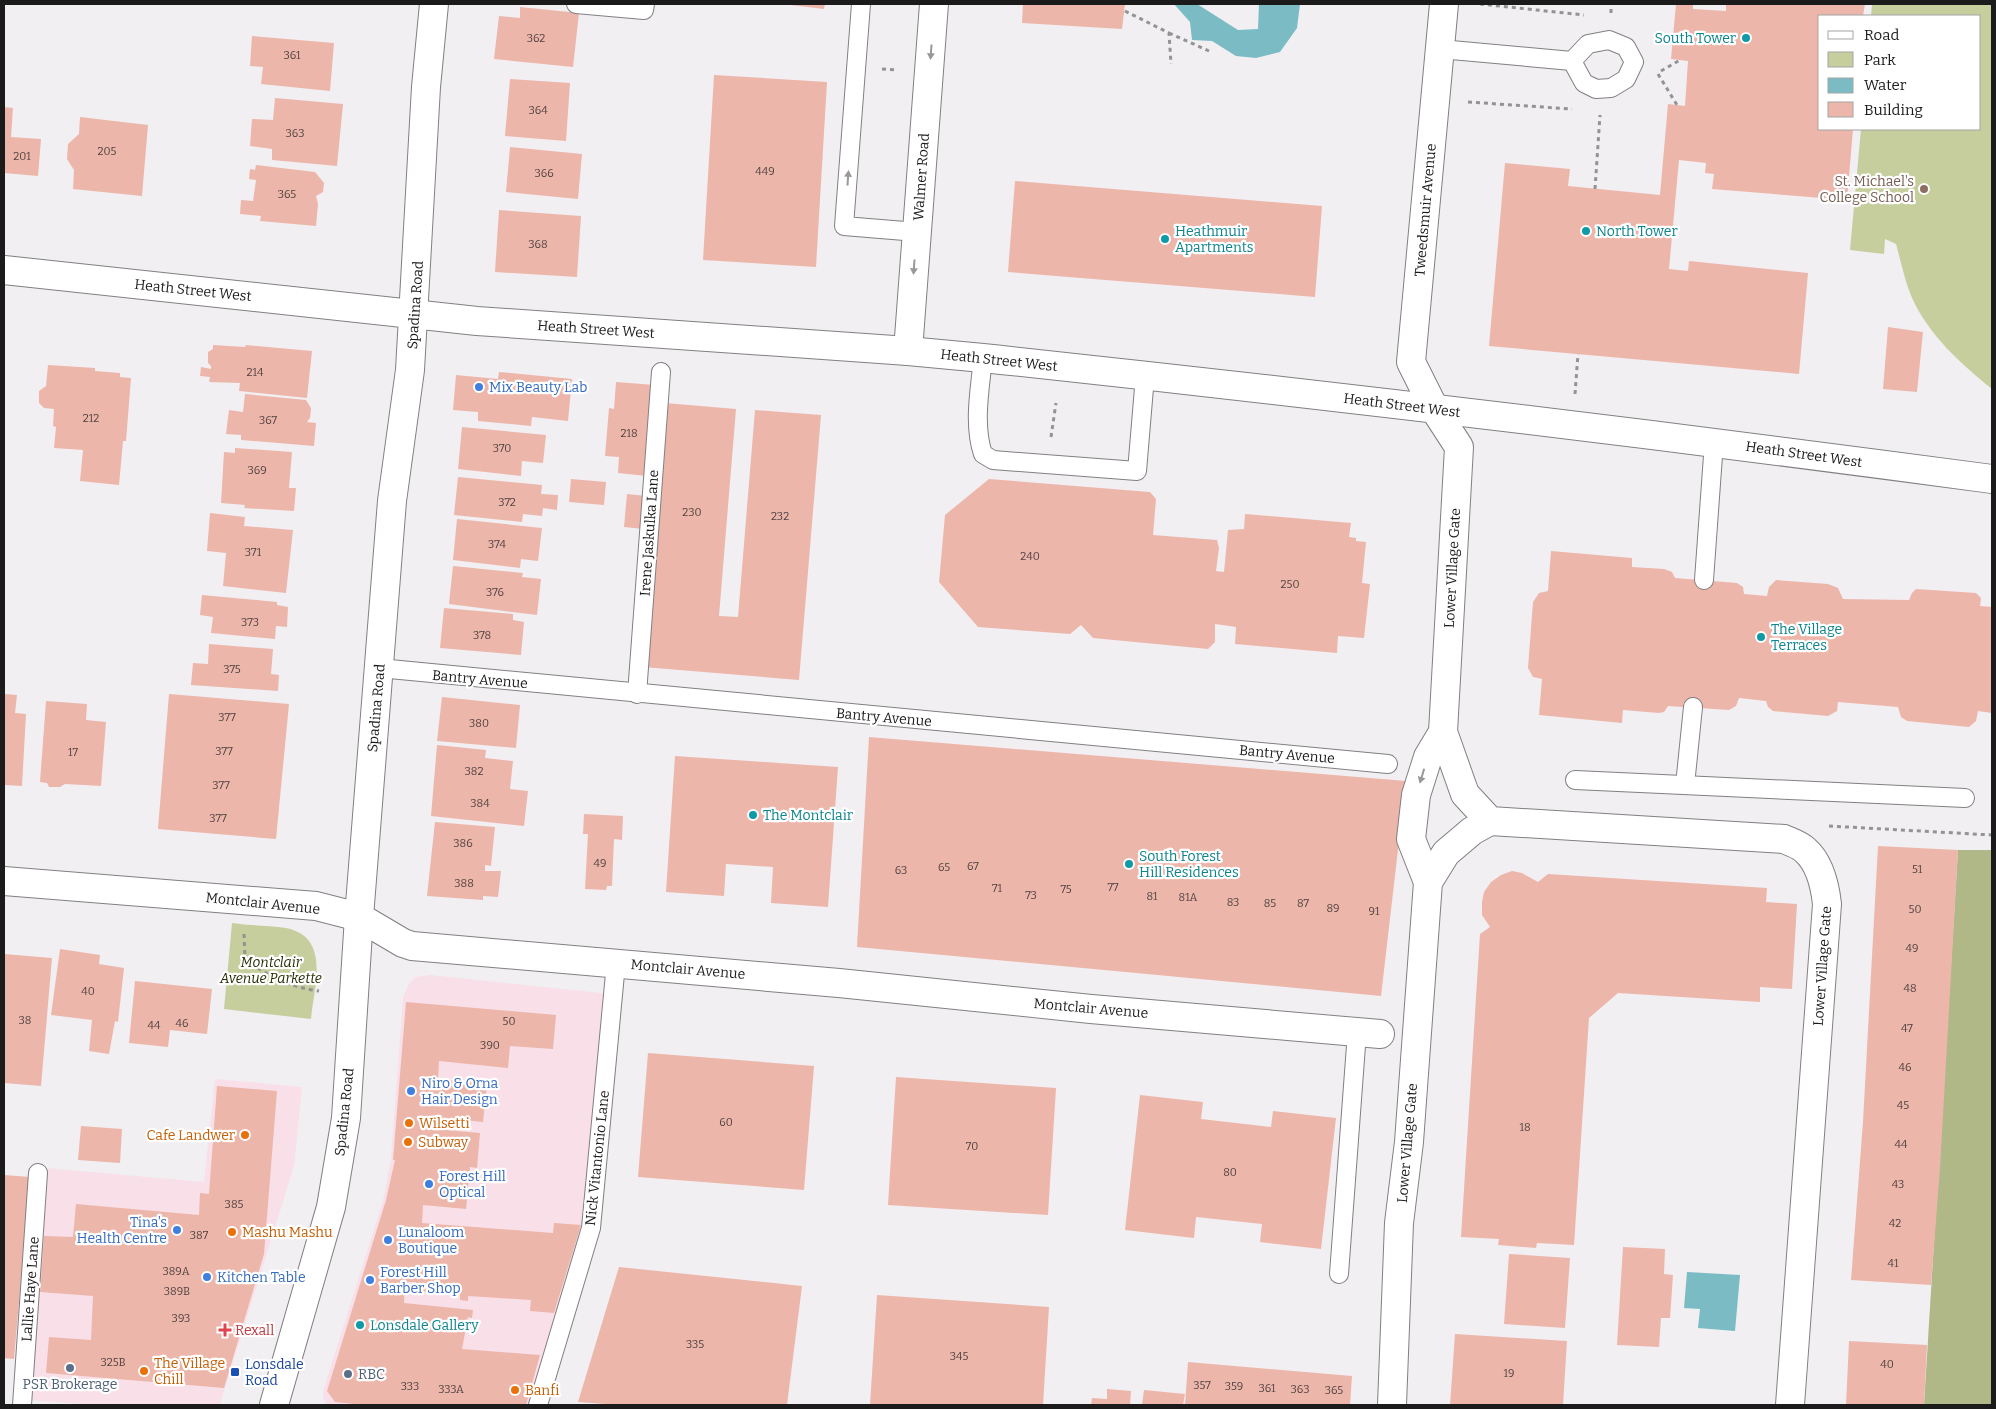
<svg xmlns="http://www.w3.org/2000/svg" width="1996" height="1409" font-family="Bitter,serif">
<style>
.commercial{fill:#f8dfe8}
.green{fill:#c7ce9d}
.forest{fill:#b1b888}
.water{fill:#7bbbc4}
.building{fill:#edb6ab}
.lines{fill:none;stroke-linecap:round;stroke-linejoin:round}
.lane-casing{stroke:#817f82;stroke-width:20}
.street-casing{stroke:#817f82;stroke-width:30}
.secondary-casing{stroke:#817f82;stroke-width:30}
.path{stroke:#939294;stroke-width:3;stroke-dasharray:4 4;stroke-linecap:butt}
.lane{stroke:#fff;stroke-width:18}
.street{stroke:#fff;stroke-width:28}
.secondary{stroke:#fff;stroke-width:28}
.oneway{fill:#989899}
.culture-dot{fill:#0f9aa8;stroke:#fff;stroke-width:2}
.education-dot{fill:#8d6e63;stroke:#fff;stroke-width:2}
.shop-dot{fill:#3f7fe0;stroke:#fff;stroke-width:2}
.food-dot{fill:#e8710a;stroke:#fff;stroke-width:2}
.health-dot{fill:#e0444e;stroke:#fff;stroke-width:2}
.service-dot{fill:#5c6f8a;stroke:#fff;stroke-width:2}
.transit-dot{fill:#1a4fb4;stroke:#fff;stroke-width:2}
.labels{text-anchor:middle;stroke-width:4.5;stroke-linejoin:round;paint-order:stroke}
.number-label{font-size:11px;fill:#504240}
.culture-label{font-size:14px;fill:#0d838f;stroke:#fff;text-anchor:start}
.street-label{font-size:14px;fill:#1b1b1c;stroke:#fff}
.education-label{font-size:14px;fill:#785e54;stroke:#fff;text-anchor:end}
.shop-label{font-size:14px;fill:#366cbe;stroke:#fff;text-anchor:start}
.park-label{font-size:14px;font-style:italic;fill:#292d05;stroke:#fff}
.food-label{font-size:14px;fill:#c56008;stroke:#fff;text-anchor:start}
.health-label{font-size:14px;fill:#be3a42;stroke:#fff;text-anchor:start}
.transit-label{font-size:14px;fill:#164399;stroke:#fff;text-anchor:start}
.service-label{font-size:14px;fill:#4e5e75;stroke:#fff;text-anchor:start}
</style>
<rect width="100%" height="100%" fill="#f1eff2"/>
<g class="commercial">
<path d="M430,975L621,995L605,1167L544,1405H326L323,1396L324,1388L383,1201L391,1159L403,998L408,985L416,977Z"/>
<path d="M215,1079L302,1087L294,1166L220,1404L217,1405H93L28,1400L46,1168L204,1182Z"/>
</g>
<g class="green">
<path d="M1872,4H1992V389C1961,364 1930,336 1913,300C1905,282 1901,262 1896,244L1885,239L1884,254L1850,250L1861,129H1980V16H1871Z"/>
<path d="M232,923C250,926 268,925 286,928C331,937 314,986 311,1019L224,1009Z"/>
</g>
<path class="forest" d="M1958,850H1992V1405H1924Z"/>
<g class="water">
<path d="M1174,4H1197L1238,30L1258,29L1259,4H1300L1297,28L1280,52L1256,58L1236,56L1212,41L1192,40L1190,22Z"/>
<path d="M1687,1272L1740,1275L1735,1331L1698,1328L1700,1309L1684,1308Z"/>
</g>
<g class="building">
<path d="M782,4H825L824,9Z"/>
<path d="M1023,4H1125L1122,29L1022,23Z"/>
<path d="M1676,4H1693V9L1726,11V4H1865L1863,16H1820V129H1853L1847,200L1712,189L1714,174L1705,173L1706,163L1679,160L1669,269L1688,271L1689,261L1808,273L1799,374L1489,346L1505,163L1570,169L1568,186L1660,195L1668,104L1685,106L1688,61L1671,59Z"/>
<path d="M520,7L579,13L573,67L494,59L499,16L520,18Z"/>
<path d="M252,36L334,43L330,91L261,84L263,67L250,66Z"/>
<path d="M714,75L827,82L816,267L703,260Z"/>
<path d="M510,79L570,83L566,141L505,136Z"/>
<path d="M275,98L343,104L337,166L272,160V149L250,146L252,119L273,120Z"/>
<path d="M4,107L13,108L11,137L41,139L38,176L4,173Z"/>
<path d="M80,117L148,125L142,196L73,189L74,170L67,159L68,144L79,134Z"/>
<path d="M510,147L582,154L578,199L506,192Z"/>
<path d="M256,165L315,172L324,183L323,192L316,196L318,204L316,226L260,221L261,216L240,214L241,200L253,201L256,180L249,179L250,169L255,170Z"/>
<path d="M1015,181L1322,206L1315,297L1008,272Z"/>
<path d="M499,210L581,216L577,277L495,272Z"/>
<path d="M1888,327L1923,332L1917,392L1883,389Z"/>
<path d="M213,345L245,347L246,345L312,351L307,398L239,391L240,383L209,382L210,377L200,376L201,367L211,369V366L208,363V352L213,349Z"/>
<path d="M48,365L95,368V371L120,373V377L131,378L126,441H123L119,485L80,481L83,450L54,448L56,427L53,426L54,409L44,408L39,403V391L46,386Z"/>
<path d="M499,372L572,379L568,421L532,417L531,426L478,421V412L453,410L456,375L498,379Z"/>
<path d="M616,382L655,385L647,476L618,473L619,457L605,456L609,408L614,409Z"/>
<path d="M245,394L306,400L311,408L310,418L307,422L316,423L314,446L241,440V435L226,434L229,410L243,412Z"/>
<path d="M665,403L736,409L719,616L738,617L755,410L821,415L799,680L643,667Z"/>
<path d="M462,427L546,435L543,463L522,461L521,476L458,469Z"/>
<path d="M235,448L292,452L289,488H296L294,511L244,508L245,505L221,503L224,452L235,453Z"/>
<path d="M458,477L542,485L541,494L558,495L557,510L543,508L542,516L523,514L522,522L454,515Z"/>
<path d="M571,479L606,482L604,505L569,502Z"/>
<path d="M989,479L1150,492L1156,499L1153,535L1217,540L1219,548L1216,571L1224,572L1228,530L1244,529L1245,514L1351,523L1349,537L1356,538V541L1366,542L1362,583L1370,584L1364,638L1338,636L1337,653L1235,644L1236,627L1215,624V642L1208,649L1093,638L1081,625L1070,634L978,627L939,582L945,515Z"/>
<path d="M627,494L647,496L644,529L624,527Z"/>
<path d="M210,513L245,517L244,526L293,530L286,593L223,586L226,553L207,551Z"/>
<path d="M457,519L542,528L538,561L521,559L520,568L453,560Z"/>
<path d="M1551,551L1632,558V567L1664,569L1672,572L1675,578L1737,583L1743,587L1744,594L1767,596L1769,587L1776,580L1828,584L1838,588L1843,599L1909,600L1912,593L1916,589L1976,593L1981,598L1980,606L1992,607V713L1978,711L1976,721L1969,727L1907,721L1901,717L1898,707L1838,702L1837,711L1828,716L1773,711L1768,707L1766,701L1739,698L1736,706L1729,710L1668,706L1664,712L1659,713L1623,710L1622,723L1539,715L1542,679L1533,677L1528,668L1533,602L1539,593L1548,591Z"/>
<path d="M453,566L523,573L522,577L541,579L537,615L449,604Z"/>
<path d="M202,595L277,602V605L288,607L287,627L276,626L275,639L211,633L213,617L200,615Z"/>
<path d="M444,608L513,614V620L524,622L521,655L440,648Z"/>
<path d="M209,644L273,649L271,674L279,675L278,691L191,685L193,663L208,664Z"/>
<path d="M4,694L17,695L15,713L26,714L22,786L4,785Z"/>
<path d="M169,694L289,704L276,839L158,829Z"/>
<path d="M442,697L520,705L516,748L437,741Z"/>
<path d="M46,701L87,704L86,720L106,722L101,786L65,784L60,787H49L47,783L40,782Z"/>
<path d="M869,737L1406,781L1381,996L857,947Z"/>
<path d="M437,745L486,750L485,758L513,761L510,789L528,791L524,826L431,816Z"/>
<path d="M675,756L838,767L828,907L771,903L773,867L726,864L724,896L666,892Z"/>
<path d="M584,814L623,816L622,840L614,839L612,886H607L606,890L585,889L588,834H583Z"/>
<path d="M435,822L495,827L491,866L485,865V871H501L498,897L483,896V900L427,896Z"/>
<path d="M1878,846L1958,850L1940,1168L1931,1285L1851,1280L1863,1122Z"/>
<path d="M1512,871L1522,873L1538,882L1548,874L1767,888L1766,902L1797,904L1792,989L1760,987V1002L1618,993L1589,1018L1574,1245L1537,1243L1536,1248L1498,1245L1499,1239L1461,1237L1480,934L1490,927L1482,915V902L1484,892L1491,882L1501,875Z"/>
<path d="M60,949L100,955L99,964L124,968L118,1022L115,1021L109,1054L89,1051L92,1020L51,1015Z"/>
<path d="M4,954L52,958L41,1086L4,1083Z"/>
<path d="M135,981L212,989L207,1034L170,1030L168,1047L129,1043Z"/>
<path d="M406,1002L556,1015L553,1049L510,1046L508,1068L439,1061L438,1079L487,1084L483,1122L435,1117L434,1129L480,1133L477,1168L470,1167L466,1209L423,1205L422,1223L553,1233L554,1223L581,1225L554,1313L530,1311L531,1300L468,1296V1301L460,1300V1294L415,1291L416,1282H405L404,1303L473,1310L472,1318L468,1317L462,1349L540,1355L526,1405H363L335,1402L327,1391L386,1200L395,1160H393Z"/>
<path d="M648,1053L814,1066L804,1190L638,1177Z"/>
<path d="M896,1077L1056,1088L1048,1215L888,1205Z"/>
<path d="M217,1086L277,1091L264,1254L224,1388L46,1373L49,1337L91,1340L93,1296L40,1292L44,1236L73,1237L76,1204L199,1215L200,1193L209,1194Z"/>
<path d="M1140,1095L1203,1102L1201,1119L1271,1127L1273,1111L1336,1118L1321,1249L1260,1242L1262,1224L1196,1217L1194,1238L1125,1230Z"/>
<path d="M81,1126L122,1129L120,1163L78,1160Z"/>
<path d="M4,1175L30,1177L14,1359L4,1358Z"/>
<path d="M1623,1247L1665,1249L1664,1274L1673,1275L1670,1318H1661L1659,1347L1617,1345Z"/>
<path d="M1509,1254L1570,1258L1565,1328L1504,1324Z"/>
<path d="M619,1267L802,1286L787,1405H619L578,1402Z"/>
<path d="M877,1295L1049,1307L1043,1405H870Z"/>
<path d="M1455,1334L1567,1341L1563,1405H1450Z"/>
<path d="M1849,1341L1927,1345L1924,1405H1846Z"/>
<path d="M1188,1362L1352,1376L1350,1405H1185Z"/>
<path d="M1107,1389L1131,1391L1130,1405H1091L1092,1398L1107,1399Z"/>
<path d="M1144,1390L1185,1394L1183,1405H1142Z"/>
</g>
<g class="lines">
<defs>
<g id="lane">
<path d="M576,4L644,10L645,4"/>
<path d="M861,4L844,226L917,232"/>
<path d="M1609,40L1626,47L1634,62L1626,79L1611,88L1596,89L1584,83L1572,61L1588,44Z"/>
<path d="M1440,49L1572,61"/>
<path d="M983,358C980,389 973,424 983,454L993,460L1137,471L1145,376"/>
<path d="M1704,580L1714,442"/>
<path d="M379,668L1388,764"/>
<path d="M637,694L661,372"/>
<path d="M1575,780L1965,798"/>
<path d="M1685,785L1693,707"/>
<path d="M1339,1274L1357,1032"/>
<path d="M22,1405L38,1173"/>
<path d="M538,1405L591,1228L616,963"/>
</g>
<g id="street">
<path d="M1444,4L1411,362L1435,410L1459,447L1443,732L1465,794L1490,821L1784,839C1791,842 1800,845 1805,850C1820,863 1825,886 1827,904L1790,1405"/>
<path d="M4,270L477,321L908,351L983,358C1320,394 1656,434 1992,479"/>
<path d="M908,351L934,4"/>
<path d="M4,881L316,906L359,917L403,943L412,946L839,983L1091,1009L1380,1034"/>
<path d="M1428,882L1411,839L1416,795L1428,757L1443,732"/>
<path d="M1392,1405L1399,1223L1409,1142L1428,882L1446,853L1472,831L1490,821"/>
</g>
<path id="secondary" d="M274,1405L331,1207L346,1118L359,917L392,501L410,370L426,87L434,4"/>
</defs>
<use href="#lane" class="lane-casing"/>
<use href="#street" class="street-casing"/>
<use href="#secondary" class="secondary-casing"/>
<g class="path">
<path d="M1480,4L1584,15"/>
<path d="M1125,11L1169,33L1171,64"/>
<path d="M1611,13V4"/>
<path d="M1169,33L1209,51"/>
<path d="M882,69L896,70"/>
<path d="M1661,71L1680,60"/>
<path d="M1658,74L1677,105"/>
<path d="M1468,102L1572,109"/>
<path d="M1595,189L1600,115"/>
<path d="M1575,394L1578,354"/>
<path d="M1051,437L1056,403"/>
<path d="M1829,826L1992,835"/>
<path d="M244,934L245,958C268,977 290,987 319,991"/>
</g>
<use href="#lane" class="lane"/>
<use href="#street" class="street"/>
<use href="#secondary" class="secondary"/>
</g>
<defs><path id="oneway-solid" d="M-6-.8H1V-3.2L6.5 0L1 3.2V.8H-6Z" transform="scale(1.25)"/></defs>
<g class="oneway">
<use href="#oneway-solid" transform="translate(931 52) rotate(94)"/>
<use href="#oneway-solid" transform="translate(848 178) rotate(-86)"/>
<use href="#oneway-solid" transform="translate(914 267) rotate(94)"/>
<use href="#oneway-solid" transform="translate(1422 776) rotate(107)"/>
</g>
<g class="culture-dot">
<circle cx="1746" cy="38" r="5"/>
<circle cx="1586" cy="231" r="5"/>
<circle cx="1165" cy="239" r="5"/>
<circle cx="1761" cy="637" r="5"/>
<circle cx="753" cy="815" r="5"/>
<circle cx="1129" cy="864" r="5"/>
<circle cx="360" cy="1325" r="5"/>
</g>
<circle class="education-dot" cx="1924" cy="189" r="5"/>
<g class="shop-dot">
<circle cx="479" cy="387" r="5"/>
<circle cx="411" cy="1091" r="5"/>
<circle cx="429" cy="1184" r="5"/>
<circle cx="177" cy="1230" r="5"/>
<circle cx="388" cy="1240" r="5"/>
<circle cx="207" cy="1277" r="5"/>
<circle cx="370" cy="1280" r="5"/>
</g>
<g class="food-dot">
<circle cx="409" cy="1123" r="5"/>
<circle cx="245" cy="1135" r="5"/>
<circle cx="408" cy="1142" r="5"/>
<circle cx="232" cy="1232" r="5"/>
<circle cx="144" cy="1371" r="5"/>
<circle cx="515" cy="1390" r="5"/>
</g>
<path class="health-dot" d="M222.5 1322.5h5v5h5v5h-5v5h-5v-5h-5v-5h5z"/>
<g class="service-dot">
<circle cx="70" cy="1368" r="5"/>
<circle cx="348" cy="1374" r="5"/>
</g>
<rect class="transit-dot" x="230" y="1367" width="10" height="10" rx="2.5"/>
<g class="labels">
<g class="number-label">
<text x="536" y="42">362</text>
<text x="292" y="59">361</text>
<text x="538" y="114">364</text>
<text x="295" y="137">363</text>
<text x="107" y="155">205</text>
<text x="22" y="160">201</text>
<text x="765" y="175">449</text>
<text x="544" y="177">366</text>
<text x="287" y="198">365</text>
<text x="538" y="248">368</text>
<text x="255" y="376">214</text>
<text x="91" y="422">212</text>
<text x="268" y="424">367</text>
<text x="629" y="437">218</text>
<text x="502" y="452">370</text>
<text x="257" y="474">369</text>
<text x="507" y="506">372</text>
<text x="692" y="516">230</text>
<text x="780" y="520">232</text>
<text x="497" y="548">374</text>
<text x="253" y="556">371</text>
<text x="1030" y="560">240</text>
<text x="1290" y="588">250</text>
<text x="495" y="596">376</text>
<text x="250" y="626">373</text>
<text x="482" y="639">378</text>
<text x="232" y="673">375</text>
<text x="227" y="721">377</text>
<text x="479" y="727">380</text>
<text x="224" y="755">377</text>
<text x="73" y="756">17</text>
<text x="474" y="775">382</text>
<text x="221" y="789">377</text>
<text x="480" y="807">384</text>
<text x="218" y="822">377</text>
<text x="463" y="847">386</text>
<text x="600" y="867">49</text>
<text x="973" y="870">67</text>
<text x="944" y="871">65</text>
<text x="1917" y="873">51</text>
<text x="901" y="874">63</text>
<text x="464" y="887">388</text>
<text x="1113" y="891">77</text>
<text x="997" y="892">71</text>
<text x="1066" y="893">75</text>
<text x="1031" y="899">73</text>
<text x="1152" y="900">81</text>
<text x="1188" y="901">81A</text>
<text x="1233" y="906">83</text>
<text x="1270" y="907">85</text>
<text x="1303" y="907">87</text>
<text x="1333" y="912">89</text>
<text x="1915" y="913">50</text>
<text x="1374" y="915">91</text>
<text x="1912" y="952">49</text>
<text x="1910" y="992">48</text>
<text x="88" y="995">40</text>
<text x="25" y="1024">38</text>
<text x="509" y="1025">50</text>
<text x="182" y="1027">46</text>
<text x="154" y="1029">44</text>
<text x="1907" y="1032">47</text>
<text x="490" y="1049">390</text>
<text x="1905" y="1071">46</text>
<text x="1903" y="1109">45</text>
<text x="726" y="1126">60</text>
<text x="1525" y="1131">18</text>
<text x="1901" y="1148">44</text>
<text x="972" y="1150">70</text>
<text x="1230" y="1176">80</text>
<text x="1898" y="1188">43</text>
<text x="234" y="1208">385</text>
<text x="1895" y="1227">42</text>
<text x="199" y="1239">387</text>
<text x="1893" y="1267">41</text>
<text x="176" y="1275">389A</text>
<text x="177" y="1295">389B</text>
<text x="181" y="1322">393</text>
<text x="695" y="1348">335</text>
<text x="959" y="1360">345</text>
<text x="113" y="1366">325B</text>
<text x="1887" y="1368">40</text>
<text x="1509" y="1377">19</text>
<text x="1202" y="1389">357</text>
<text x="410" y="1390">333</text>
<text x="1234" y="1390">359</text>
<text x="1267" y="1392">361</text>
<text x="451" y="1393">333A</text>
<text x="1300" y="1393">363</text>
<text x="1334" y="1394">365</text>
</g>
<g class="culture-label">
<text x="1736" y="43" text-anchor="end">South Tower</text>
<text x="1175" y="236">Heathmuir<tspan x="1175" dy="16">Apartments</tspan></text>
<text x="1596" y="236">North Tower</text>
<text x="1771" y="634">The Village<tspan x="1771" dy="16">Terraces</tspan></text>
<text x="763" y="820">The Montclair</text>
<text x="1139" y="861">South Forest<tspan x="1139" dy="16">Hill Residences</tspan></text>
<text x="370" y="1330">Lonsdale Gallery</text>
</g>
<g class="street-label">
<text transform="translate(921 177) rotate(-86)" y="5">Walmer Road</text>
<text transform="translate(1425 210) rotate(-85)" y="5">Tweedsmuir Avenue</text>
<text transform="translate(193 290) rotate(6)" y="5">Heath Street West</text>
<text transform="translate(415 305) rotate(-86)" y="5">Spadina Road</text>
<text transform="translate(596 329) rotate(4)" y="5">Heath Street West</text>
<text transform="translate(999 360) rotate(6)" y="5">Heath Street West</text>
<text transform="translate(1402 405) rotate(7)" y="5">Heath Street West</text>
<text transform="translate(1804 454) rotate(8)" y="5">Heath Street West</text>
<text transform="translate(649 533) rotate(-86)" y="5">Irene Jaskulka Lane</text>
<text transform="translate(1452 568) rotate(-87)" y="5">Lower Village Gate</text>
<text transform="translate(480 679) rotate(5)" y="5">Bantry Avenue</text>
<text transform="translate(376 708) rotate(-85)" y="5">Spadina Road</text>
<text transform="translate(884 717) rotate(5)" y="5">Bantry Avenue</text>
<text transform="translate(1287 754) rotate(5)" y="5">Bantry Avenue</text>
<text transform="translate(263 903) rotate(6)" y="5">Montclair Avenue</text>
<text transform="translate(1822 966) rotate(-86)" y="5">Lower Village Gate</text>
<text transform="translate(688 969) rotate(5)" y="5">Montclair Avenue</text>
<text transform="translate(1091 1008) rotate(5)" y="5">Montclair Avenue</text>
<text transform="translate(344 1112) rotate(-84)" y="5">Spadina Road</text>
<text transform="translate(1407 1143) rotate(-85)" y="5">Lower Village Gate</text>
<text transform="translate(597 1158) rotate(-84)" y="5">Nick Vitantonio Lane</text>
<text transform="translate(30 1289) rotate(-86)" y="5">Lallie Haye Lane</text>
</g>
<g class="education-label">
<text x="1914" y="186">St. Michael's<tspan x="1914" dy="16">College School</tspan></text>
</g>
<g class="shop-label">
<text x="489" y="392">Mix Beauty Lab</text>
<text x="421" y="1088">Niro &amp; Orna<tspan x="421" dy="16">Hair Design</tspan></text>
<text x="439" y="1181">Forest Hill<tspan x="439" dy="16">Optical</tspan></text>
<text x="167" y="1227" text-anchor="end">Tina's<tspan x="167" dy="16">Health Centre</tspan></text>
<text x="398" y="1237">Lunaloom<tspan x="398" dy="16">Boutique</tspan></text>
<text x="380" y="1277">Forest Hill<tspan x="380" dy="16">Barber Shop</tspan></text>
<text x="217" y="1282">Kitchen Table</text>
</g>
<g class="park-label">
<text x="271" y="967">Montclair<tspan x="271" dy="16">Avenue Parkette</tspan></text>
</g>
<g class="food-label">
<text x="419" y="1128">Wilsetti</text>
<text x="235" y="1140" text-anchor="end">Cafe Landwer</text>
<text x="418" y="1147">Subway</text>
<text x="242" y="1237">Mashu Mashu</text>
<text x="154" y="1368">The Village<tspan x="154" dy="16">Chill</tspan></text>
<text x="525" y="1395">Banfi</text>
</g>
<g class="health-label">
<text x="235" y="1335">Rexall</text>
</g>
<g class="transit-label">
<text x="245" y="1369">Lonsdale<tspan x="245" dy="16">Road</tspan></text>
</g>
<g class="service-label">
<text x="358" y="1379">RBC</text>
<text x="70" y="1389" text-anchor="middle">PSR Brokerage</text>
</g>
</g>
<rect width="1996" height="1409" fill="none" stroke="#1b1b1c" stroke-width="10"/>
<rect x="1818" y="15" width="162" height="115" fill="#ffffff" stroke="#a4a4a4"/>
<rect x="1828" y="31" width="25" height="8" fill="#ffffff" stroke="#a4a4a4"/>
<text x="1864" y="40" font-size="15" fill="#1b1b1c">Road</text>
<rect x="1828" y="52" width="25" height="15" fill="#c7ce9d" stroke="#a4a4a4"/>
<text x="1864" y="65" font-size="15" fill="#1b1b1c">Park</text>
<rect x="1828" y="78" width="25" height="15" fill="#7bbbc4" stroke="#a4a4a4"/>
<text x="1864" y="90" font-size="15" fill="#1b1b1c">Water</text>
<rect x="1828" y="102" width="25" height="15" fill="#edb6ab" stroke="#a4a4a4"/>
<text x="1864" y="115" font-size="15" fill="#1b1b1c">Building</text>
</svg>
